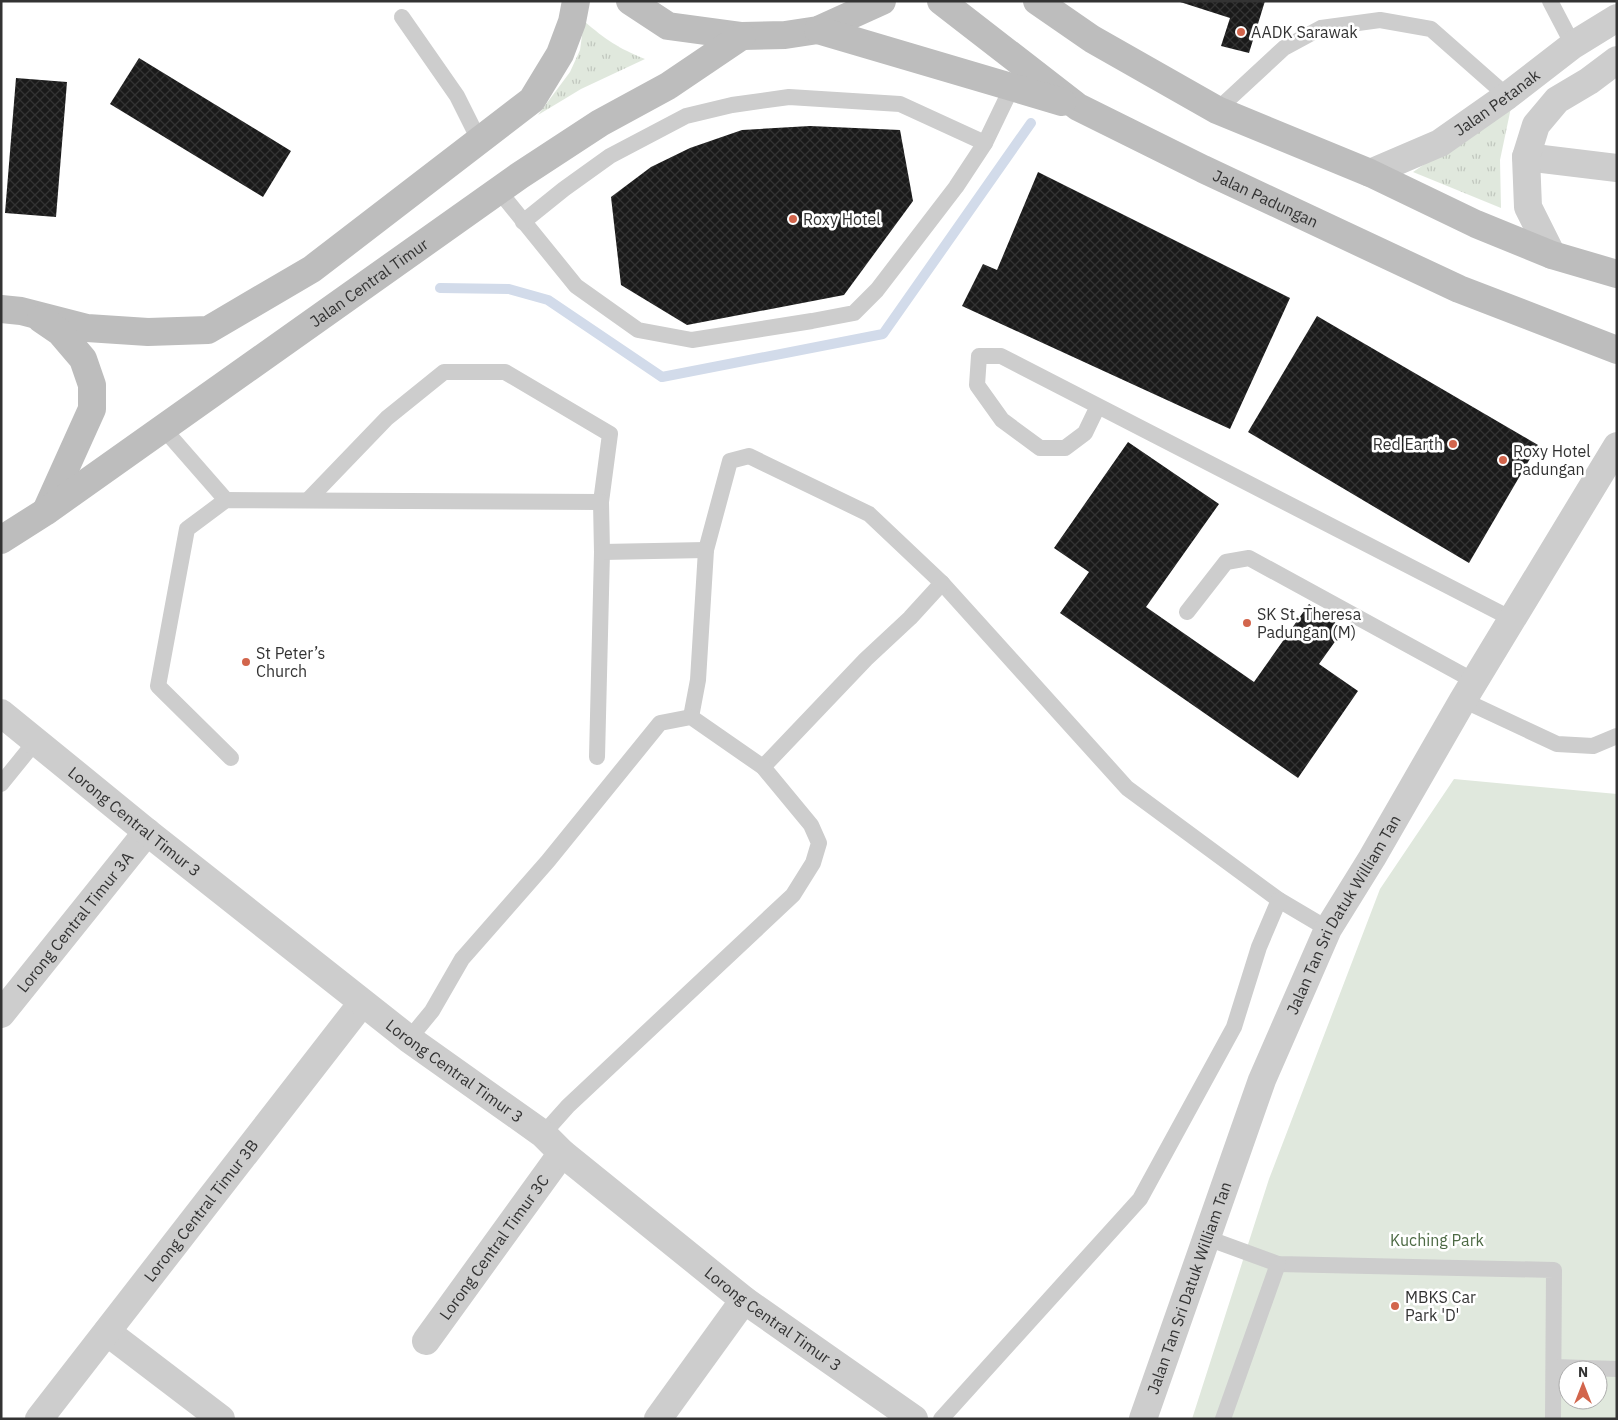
<svg xmlns="http://www.w3.org/2000/svg" width="1618" height="1420" font-family="'IBM Plex Sans',sans-serif">
<style>
.grass{fill:url(#grass-tufts)}
.park{fill:#e0e8dd;fill-rule:evenodd}
.lines{fill:none;stroke-linecap:round;stroke-linejoin:round}
.stream{stroke:#d2dbea;stroke-width:10}
.building{fill:url(#building-cross-hatch)}
.service{stroke:#cdcdcd;stroke-width:16}
.minor{stroke:#cdcdcd;stroke-width:28}
.tertiary{stroke:#cdcdcd;stroke-width:28}
.secondary{stroke:#bdbdbd;stroke-width:28}
.poi-dot{fill:#d2654c;stroke:#fff;stroke-width:2}
.labels{text-anchor:middle;stroke-width:5;stroke-linejoin:round;paint-order:stroke}
.poi-label{font-size:16px;fill:#333;stroke:#fff;text-anchor:start}
.street-label{font-size:16px;fill:#333;stroke:#fff}
.park-label{font-size:16px;fill:#4d6a44;stroke:#fff}
</style>
<defs>
<pattern id="grass-tufts" width="24" height="20" patternUnits="userSpaceOnUse" patternTransform="scale(1.25)"><rect width="24" height="20" fill="#e0e8dd"/><path d="M3 7l-1-3M5 7V3M7 7l1-3M15 17l-1-3M17 17v-4M19 17l1-3" fill="none" stroke="#c1c7be"/></pattern>
<pattern id="building-cross-hatch" width="8" height="8" patternUnits="userSpaceOnUse" patternTransform="scale(1.25)"><rect width="8" height="8" fill="#1a1a1a"/><path d="M0 0l8 8M0 8l8-8" fill="none" stroke="#333"/></pattern>
</defs>
<rect width="100%" height="100%" fill="#fff"/>
<g class="grass">
<path d="M584,21C606,40 618,48 645,59L581,89L538,115L570,72L580,50Z"/>
<path d="M1513,98L1500,160L1501,208L1413,172L1447,149Z"/>
</g>
<path class="park" d="M1454,779L1617,794V1419H1192L1269,1179L1380,889ZM1568,1370H1598V1400H1568Z"/>
<g class="lines">
<path class="stream" d="M440,288L509,289L548,300L662,377L883,334L1031,123"/>
</g>
<g class="building">
<path d="M1177,1H1265L1249,53L1221,46L1230,18Z"/>
<path d="M139,58L291,151L263,197L110,104Z"/>
<path d="M16,78L67,82L56,217L5,213Z"/>
<path d="M810,126L900,130L913,201L844,295L687,325L621,285L611,197L651,167L690,148L742,130Z"/>
<path d="M1038,172L1290,298L1230,429L962,306L983,264L997,270Z"/>
<path d="M1317,316L1538,445L1469,563L1248,432Z"/>
<path d="M1128,442L1219,504L1146,607L1254,682L1309,604L1344,629L1319,664L1358,691L1298,778L1060,613L1089,572L1054,548Z"/>
</g>
<g class="lines">
<g class="service">
<path d="M1550,1L1573,45"/>
<path d="M402,17L457,96L479,140"/>
<path d="M1217,110L1284,48L1321,28L1380,20L1431,29L1507,96"/>
<path d="M499,191L576,286L638,330L692,340L812,321L854,313L877,290L956,187L985,143L1012,87"/>
<path d="M523,222L564,189L610,156L686,116L732,105L789,97L900,104L985,143"/>
<path d="M1098,406L1085,433L1065,448H1040L1002,420L977,385L979,356H1001L1512,619"/>
<path d="M163,428L226,500"/>
<path d="M308,500L387,418L444,372H505L610,434L601,502L602,552L597,757"/>
<path d="M602,552L706,550"/>
<path d="M1187,612L1226,562L1249,558L1474,681"/>
<path d="M1463,700L1557,744L1593,746L1617,736"/>
<path d="M691,717L698,680L706,550L730,461L749,456L869,514L942,583L1127,788L1279,900L1328,929"/>
<path d="M231,758L158,686L187,529L226,500L601,502"/>
<path d="M763,767L866,659L910,618L942,583"/>
<path d="M1,784L35,742"/>
<path d="M409,1039L432,1011L462,959L548,861L660,723L691,717L763,767L811,825L819,843L813,863L793,895L568,1106L543,1134"/>
<path d="M1207,1238L1278,1264L1554,1270L1553,1419"/>
<path d="M1554,1367L1617,1369"/>
<path d="M941,1419L1140,1199L1234,1027L1259,947L1279,900"/>
<path d="M1223,1419L1278,1264"/>
</g>
<g class="minor">
<path d="M1526,157L1617,168"/>
<path id="s1" d="M1,1014L147,832"/>
<path d="M107,1332L221,1419"/>
<path id="s2" d="M426,1341L562,1153"/>
<path id="s3" d="M39,1419L362,1003"/>
<path d="M658,1419L744,1300"/>
</g>
<g class="tertiary">
<path id="s4" d="M1370,173L1440,143L1507,96L1573,45L1617,18"/>
<path d="M1552,255L1528,207L1526,157L1536,125L1557,100L1589,81L1617,60"/>
<path id="s5" d="M1,713L147,832L409,1039L543,1134L562,1153L744,1300L914,1419"/>
<path id="s6" d="M1143,1419L1262,1080L1328,929L1372,858L1463,700L1617,446"/>
</g>
<g class="secondary">
<path d="M630,1L668,26L742,36L785,35L818,30L882,1"/>
<path id="s7" d="M941,1L1078,107L1203,169L1459,289L1617,350"/>
<path d="M1037,1L1092,39L1217,110L1370,173L1476,224L1552,255L1617,274"/>
<path d="M818,30L1062,102"/>
<path d="M1,309L21,311L87,328L148,332L208,330L312,269L532,100L560,54L572,22L576,1"/>
<path d="M41,319L60,332L83,359L92,385V409L46,511"/>
<path id="s8" d="M1,540L45,512L519,176L600,123L668,86L742,36"/>
</g>
</g>
<g class="poi-dot">
<circle cx="1241" cy="32" r="5"/>
<circle cx="793" cy="219" r="5"/>
<circle cx="1453" cy="444" r="5"/>
<circle cx="1503" cy="460" r="5"/>
<circle cx="1247" cy="623" r="5"/>
<circle cx="246" cy="662" r="5"/>
<circle cx="1395" cy="1306" r="5"/>
</g>
<g class="labels">
<g class="poi-label">
<text x="1251" y="38">AADK Sarawak</text>
<text x="803" y="225">Roxy Hotel</text>
<text x="1443" y="450" text-anchor="end">Red Earth</text>
<text x="1513" y="457">Roxy Hotel<tspan x="1513" dy="18">Padungan</tspan></text>
<text x="1257" y="620">SK St. Theresa<tspan x="1257" dy="18">Padungan (M)</tspan></text>
<text x="256" y="659">St Peter’s<tspan x="256" dy="18">Church</tspan></text>
<text x="1405" y="1303">MBKS Car<tspan x="1405" dy="18">Park 'D'</tspan></text>
</g>
<g class="street-label">
<text dy="6" stroke="none"><textPath href="#s4" startOffset="146">Jalan Petanak</textPath></text>
<text dy="6" stroke="none"><textPath href="#s7" startOffset="382">Jalan Padungan</textPath></text>
<text dy="6" stroke="none"><textPath href="#s8" startOffset="449">Jalan Central Timur</textPath></text>
<text dy="6" stroke="none"><textPath href="#s5" startOffset="172">Lorong Central Timur 3</textPath></text>
<text dy="6" stroke="none"><textPath href="#s6" startOffset="544">Jalan Tan Sri Datuk William Tan</textPath></text>
<text dy="6" stroke="none"><textPath href="#s1" startOffset="118">Lorong Central Timur 3A</textPath></text>
<text dy="6" stroke="none"><textPath href="#s5" startOffset="578">Lorong Central Timur 3</textPath></text>
<text dy="6" stroke="none"><textPath href="#s3" startOffset="264">Lorong Central Timur 3B</textPath></text>
<text dy="6" stroke="none"><textPath href="#s2" startOffset="116">Lorong Central Timur 3C</textPath></text>
<text dy="6" stroke="none"><textPath href="#s6" startOffset="139">Jalan Tan Sri Datuk William Tan</textPath></text>
<text dy="6" stroke="none"><textPath href="#s5" startOffset="982">Lorong Central Timur 3</textPath></text>
</g>
<g class="park-label">
<text x="1437" y="1246">Kuching Park</text>
</g>
</g>
<rect width="1618" height="1420" fill="none" stroke="#333333" stroke-width="5"/>
<g transform="translate(1583 1385)"><circle r="24" fill="#ffffff" stroke="#adadad"/>
<path d="M0-4L9 19L0 12L-9 19Z" fill="#d2654c"/>
<text y="-8" font-size="14" font-weight="bold" text-anchor="middle" fill="#333333">N</text>
</g>
</svg>
